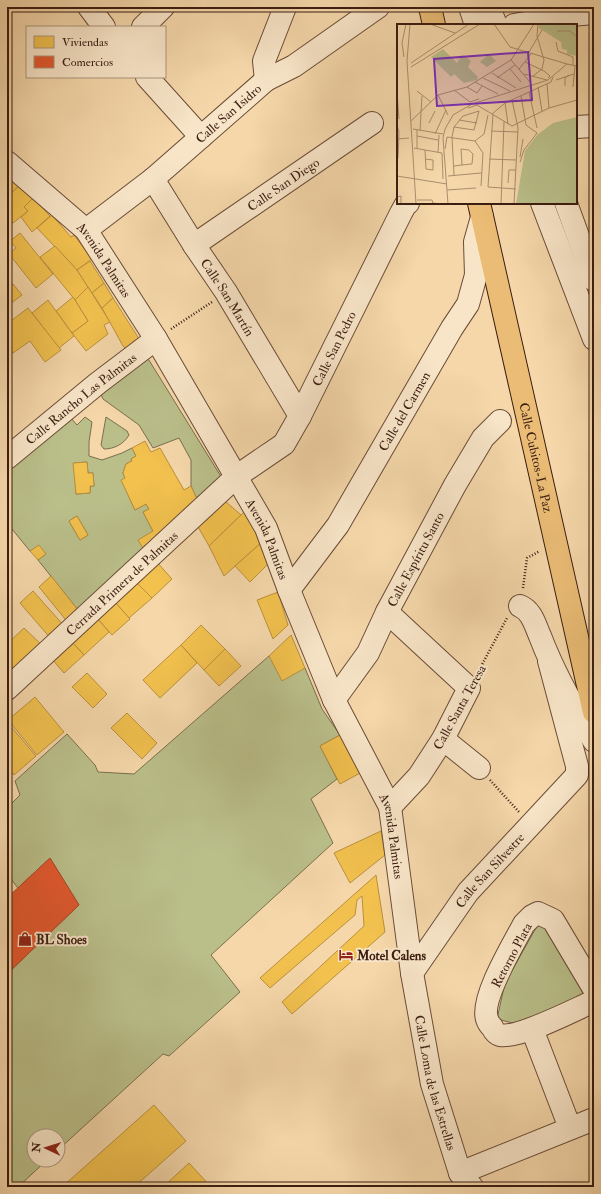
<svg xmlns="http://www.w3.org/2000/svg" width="601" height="1194" font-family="'IM FELL Double Pica',serif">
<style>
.green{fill:#babf8a;stroke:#7a6e4e;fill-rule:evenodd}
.homes{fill:#f2c14e;stroke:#bb903c}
.shops{fill:#e4572e;stroke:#b14625}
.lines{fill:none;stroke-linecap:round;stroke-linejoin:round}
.minor-casing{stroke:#6a4c37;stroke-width:24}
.major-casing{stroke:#3b1d11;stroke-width:24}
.path{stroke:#3b1d11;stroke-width:2.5;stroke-dasharray:1 2;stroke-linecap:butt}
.minor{stroke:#f8e5c8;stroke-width:22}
.major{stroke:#eabc75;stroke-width:22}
.labels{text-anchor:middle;stroke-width:4;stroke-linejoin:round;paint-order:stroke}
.street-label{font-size:13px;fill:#3b1d11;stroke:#f8e5c8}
.poi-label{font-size:13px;font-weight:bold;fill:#3b1d11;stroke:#f8e5c8;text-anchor:start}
.inset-road{fill:none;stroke:#ab8d6d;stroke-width:1}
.view{fill:#7b2cbf;fill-opacity:0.15;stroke:#7b2cbf;stroke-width:2}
.inset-edge{fill:none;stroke:#3b1d11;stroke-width:2}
</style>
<rect width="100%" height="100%" fill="#f5d7aa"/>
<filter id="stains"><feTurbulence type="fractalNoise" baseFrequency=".005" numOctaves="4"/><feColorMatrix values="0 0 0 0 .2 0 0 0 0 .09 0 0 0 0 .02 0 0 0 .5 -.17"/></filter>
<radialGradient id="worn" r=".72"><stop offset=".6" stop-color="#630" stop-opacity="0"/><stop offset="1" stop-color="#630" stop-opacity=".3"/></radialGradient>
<g class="green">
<path d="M147,357L225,483L203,503L196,497L191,486V460L179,438L153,448L139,425L103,399L100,392Z"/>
<path d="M70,417L77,425L85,417L92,422L89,442V456L102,460L122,453L132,448L136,456L131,459L132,461L126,464L123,473L125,478L122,481L135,510L146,504L149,509L143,512L153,531L147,555L82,615L38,560L46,554L30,551L7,523V468ZM87,462L88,473H93L94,486H90V493L76,494L74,463ZM77,516L88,535L80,540L69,521Z"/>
<path d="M106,417L127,431L129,435C124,444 114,449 104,449L101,445Z"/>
<path d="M269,656L305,668L322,709L340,735L320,746L337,779L311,799L333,843L211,955L240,992L169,1056L163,1054L58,1150V1136H34V1160H47L18,1187H7V974L79,905L50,858L18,888L7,874V808L20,795L15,781L67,734L95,765L98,772L134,774Z"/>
<path d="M541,919L584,994L528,1027L497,1019L505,983Z"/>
</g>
<g class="homes">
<path d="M7,176L19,186L7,197Z"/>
<path d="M19,186L33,198L24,207L28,211L13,223L7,221V197Z"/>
<path d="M33,198L50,216L32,232L21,217L28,211L24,207Z"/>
<path d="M52,215L71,237L74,235L92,259L77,270L37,228Z"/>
<path d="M20,233L53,274L36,288L9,254L16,248L10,241Z"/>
<path d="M55,246L77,270L88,287L75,300L40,257Z"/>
<path d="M90,261L104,283L92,293L77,270Z"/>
<path d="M104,283L113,298L102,308L92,293Z"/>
<path d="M13,284L22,295L10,304L7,301V289Z"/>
<path d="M88,287L110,322L104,325L108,334L86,351L72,333L88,321L75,300Z"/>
<path d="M73,297L88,321L72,333L56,311Z"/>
<path d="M113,298L143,345L126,349L123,346L102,308Z"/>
<path d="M48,300L74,336L59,348L32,313Z"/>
<path d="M28,308L61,350L45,362L30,341L13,353L7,345V324Z"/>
<path d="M145,441L151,452L160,448L184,490L191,486L196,497L203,503L147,555L138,540L153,531L143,512L149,509L146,504L135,510L121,480L125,478L123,473L126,464L132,461L131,459L136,456L132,448Z"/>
<path d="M87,462L88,473H93L94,486H90V493L76,494L73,463Z"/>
<path d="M225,501L241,515L209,546L197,525Z"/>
<path d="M245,511L262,542L224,576L209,546Z"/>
<path d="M77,516L88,535L80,540L69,521Z"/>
<path d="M262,542L268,564L250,582L235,566Z"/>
<path d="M39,545L46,554L38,560L30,551Z"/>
<path d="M156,561L172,579L152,598L135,581Z"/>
<path d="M51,576L82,615L70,625L39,587Z"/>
<path d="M135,581L152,598L129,618L114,601Z"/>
<path d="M33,591L66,628L52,640L20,603Z"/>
<path d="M278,592L288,625L273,639L257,600Z"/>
<path d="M114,601L130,619L112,635L97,618Z"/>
<path d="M97,618L109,632L84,655L71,641Z"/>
<path d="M201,625L225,649L204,670L181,645Z"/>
<path d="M24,628L45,648L7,684V644Z"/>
<path d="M291,635L305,668L282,681L269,656Z"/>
<path d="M71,641L84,655L64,673L51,658Z"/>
<path d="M181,645L197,663L160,698L143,680Z"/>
<path d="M225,649L241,666L219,686L204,670Z"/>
<path d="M87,673L107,694L93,708L72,687Z"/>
<path d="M35,697L64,732L37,755L8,720Z"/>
<path d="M127,713L157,743L142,759L111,728Z"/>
<path d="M7,722L36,756L14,775L7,766Z"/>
<path d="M342,734L362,772L340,784L320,746Z"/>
<path d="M381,831L385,855L350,883L334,853Z"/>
<path d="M376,875L385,932L292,1014L282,1002L364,926L362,896L357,900L355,915L270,988L260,978Z"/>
<path d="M154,1105L186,1141L134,1187H62Z"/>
<path d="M189,1163L211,1187H163Z"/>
</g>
<path class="shops" d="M50,858L79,905L7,974V898Z"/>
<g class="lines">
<defs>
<g id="minor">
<path d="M89,7L104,27"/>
<path d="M470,7L476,25"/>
<path d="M489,7L496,25"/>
<path d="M514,25L571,15L594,13"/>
<path d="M143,27L163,7"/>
<path d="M147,77L201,137"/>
<path d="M266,80L264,61L285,7"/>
<path d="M576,127L594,126"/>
<path id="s1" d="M7,162L86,230L156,339L266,528L289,590L334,700L390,807L412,973L432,1084L460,1173L472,1187"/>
<path id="s2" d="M153,179L194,245L226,292L300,416"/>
<path d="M542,203L594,339"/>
<path d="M566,203L594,280"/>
<path id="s3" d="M86,230L153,179L266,80L294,66L378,7"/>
<path id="s4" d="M194,245L372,123"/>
<path id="s5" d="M7,458L98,383L156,339"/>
<path id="s6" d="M289,590L338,525L452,328L468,304L476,275L475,242L482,217"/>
<path d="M520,606C532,611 535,625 540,636C554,673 573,707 594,741"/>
<path d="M387,612L469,688L443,739L419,776L390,807"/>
<path id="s7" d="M7,689L237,476L284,444L300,416L401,213L406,204L408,203"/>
<path id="s8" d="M334,700L368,653L387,612L455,485L483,438L500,421"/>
<path d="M443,739L479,768"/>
<path id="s9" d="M412,973L468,892L577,775V766L549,661"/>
<path d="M594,989L553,920L538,913L532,916L524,924C514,943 480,999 487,1019C488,1022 490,1025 492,1027C494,1031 496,1034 500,1035C518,1039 574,1010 592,1002L594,999"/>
<path d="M532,1029L570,1128"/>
<path d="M460,1173L594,1119"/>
</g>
<g id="major">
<path d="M430,7L434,25"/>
<path id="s10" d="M479,203L594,712"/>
</g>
</defs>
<use href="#minor" class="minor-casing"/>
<use href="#major" class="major-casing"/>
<g class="path">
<path d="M171,329L212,302"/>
<path d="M523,588L527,558L540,551"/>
<path d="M478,672L507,618"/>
<path d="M490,780L519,812"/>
</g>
<use href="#minor" class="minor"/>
<use href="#major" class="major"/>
</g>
<defs>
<symbol id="shop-bare" viewBox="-9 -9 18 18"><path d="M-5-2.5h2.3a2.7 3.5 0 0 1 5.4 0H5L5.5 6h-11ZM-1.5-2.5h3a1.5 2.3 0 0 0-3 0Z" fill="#8f2418" stroke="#f8e5c8" stroke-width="2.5" paint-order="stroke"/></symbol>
<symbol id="hotel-bare" viewBox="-9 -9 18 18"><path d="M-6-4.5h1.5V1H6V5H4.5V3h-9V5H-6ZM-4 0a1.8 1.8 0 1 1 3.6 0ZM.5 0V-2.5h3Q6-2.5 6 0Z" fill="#8f2418" stroke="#f8e5c8" stroke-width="2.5" paint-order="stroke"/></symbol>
</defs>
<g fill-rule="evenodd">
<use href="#shop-bare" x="15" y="929" width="20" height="20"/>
<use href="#hotel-bare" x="336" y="945" width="20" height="20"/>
</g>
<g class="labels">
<g class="street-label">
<text dy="5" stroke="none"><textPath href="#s3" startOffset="184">Calle San Isidro</textPath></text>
<text dy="5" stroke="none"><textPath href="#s4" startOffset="108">Calle San Diego</textPath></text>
<text dy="5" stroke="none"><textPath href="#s1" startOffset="139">Avenida Palmitas</textPath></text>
<text dy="5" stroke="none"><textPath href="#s2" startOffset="140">Calle San Martín</textPath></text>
<text dy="5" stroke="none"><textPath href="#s7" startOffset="478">Calle San Pedro</textPath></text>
<text dy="5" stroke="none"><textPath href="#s5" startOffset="95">Calle Rancho Las Palmitas</textPath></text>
<text dy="5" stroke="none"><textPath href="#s6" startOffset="213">Calle del Carmen</textPath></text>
<text dy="5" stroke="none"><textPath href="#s10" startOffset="261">Calle Cubitos-La Paz</textPath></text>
<text dy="5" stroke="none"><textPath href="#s1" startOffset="463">Avenida Palmitas</textPath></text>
<text dy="5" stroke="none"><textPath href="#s8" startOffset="163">Calle Espíritu Santo</textPath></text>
<text dy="5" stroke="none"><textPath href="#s7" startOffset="156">Cerrada Primera de Palmitas</textPath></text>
<text transform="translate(459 707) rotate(-61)" y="5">Calle Santa Teresa</text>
<text dy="5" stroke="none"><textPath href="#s1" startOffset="787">Avenida Palmitas</textPath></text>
<text dy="5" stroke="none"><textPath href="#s9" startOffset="129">Calle San Silvestre</textPath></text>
<text transform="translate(511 955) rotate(-62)" y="5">Retorno Plata</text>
<text dy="5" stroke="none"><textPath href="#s1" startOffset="1038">Calle Loma de las Estrellas</textPath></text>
</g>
<g class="poi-label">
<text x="36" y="944">BL Shoes</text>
<text x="357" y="960">Motel Calens</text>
</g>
</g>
<g transform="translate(397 24)">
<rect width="180" height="180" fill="#f5d7aa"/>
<path d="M142,0H180V32L170,30V26L165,25L164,18L142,4ZM46,25L60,39L65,31L70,34L74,37L71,43L81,53L80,56L67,59L57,50L54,53L34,33ZM92,30L99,37L90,43L83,38ZM180,93V180H119L128,127L140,111L156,99Z" fill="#babf8a"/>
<path class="inset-road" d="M13,0L10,37L19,180M33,0L58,9M97,0L113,23L170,40M160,7H173L180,13M159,18L161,27L176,33V41M132,28L145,6M7,33L5,19L9,0M114,36L133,58M128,38L147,47L153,52L151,54M14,39L72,0M14,43L83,0M113,45L124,58M122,45L134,30M95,49L119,64M127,50L150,56M136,52L145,45L147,36L140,12L141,0M86,54L113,67M100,54L118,41M159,56L177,50M78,58L101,70M150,60L152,84M168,62V54L172,51M70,63L80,69L85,62M141,63L145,87M176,63L178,42M57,66L73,78L82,75M0,67L2,95M20,67L34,78M132,68L140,104M41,71L51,91M115,76L121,104L117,180M108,79L111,100M71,84L80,81L115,102L152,84L180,76M95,90L108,79L154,58L156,53M96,91L91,163L119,165M62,96L80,99M14,97L41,71L70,63L114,36L137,0M32,99L38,87M0,101L2,108L1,134M16,105L46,110M20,106V124M23,107L25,72M94,107L121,108M38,110L49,86M20,112L41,116M0,115L12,114M17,124L45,129L46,155M48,125L50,113L78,117M28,126L29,145L36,146V136L28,135M41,128L42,111M123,133L126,115M92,135L119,136M123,138L127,126L140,109L129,101L124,72M57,142L65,141L74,140H75L76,130L72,126L64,125L65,141M57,151L55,113L57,103L66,92L82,87L77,106L57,103M0,152L50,160M51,152L84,149M111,159L112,146H119M84,162L86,129L78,117L87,110L91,91M50,166L79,164M0,173L4,172V180M20,176H35L36,179L43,180M51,180L46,114L48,105L56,91L75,80L151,56L170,40L180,42M104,180L107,98"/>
<path class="view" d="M131,28L135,76L40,82L37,35Z"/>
<rect width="180" height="180" class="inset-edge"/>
</g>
<rect width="601" height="1194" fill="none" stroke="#f5d7aa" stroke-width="24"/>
<rect x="8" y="8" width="585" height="1178" fill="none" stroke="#3b1d11" stroke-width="2"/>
<rect x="12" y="12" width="577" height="1170" fill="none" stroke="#3b1d11"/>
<rect x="26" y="26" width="140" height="52" fill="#f8e5c8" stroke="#ac957f"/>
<rect x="34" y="36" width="20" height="12" fill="#f2c14e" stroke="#ac957f"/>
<text x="62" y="46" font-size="12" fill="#3b1d11">Viviendas</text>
<rect x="34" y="56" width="20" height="12" fill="#e4572e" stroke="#ac957f"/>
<text x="62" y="66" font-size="12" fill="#3b1d11">Comercios</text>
<g transform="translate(46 1148) rotate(274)"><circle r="19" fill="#f8e5c8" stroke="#ac957f"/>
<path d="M0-3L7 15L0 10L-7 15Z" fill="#8f2418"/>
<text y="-6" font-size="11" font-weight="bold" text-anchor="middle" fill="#3b1d11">N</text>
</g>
<rect width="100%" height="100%" filter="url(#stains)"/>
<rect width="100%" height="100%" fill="url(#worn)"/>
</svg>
